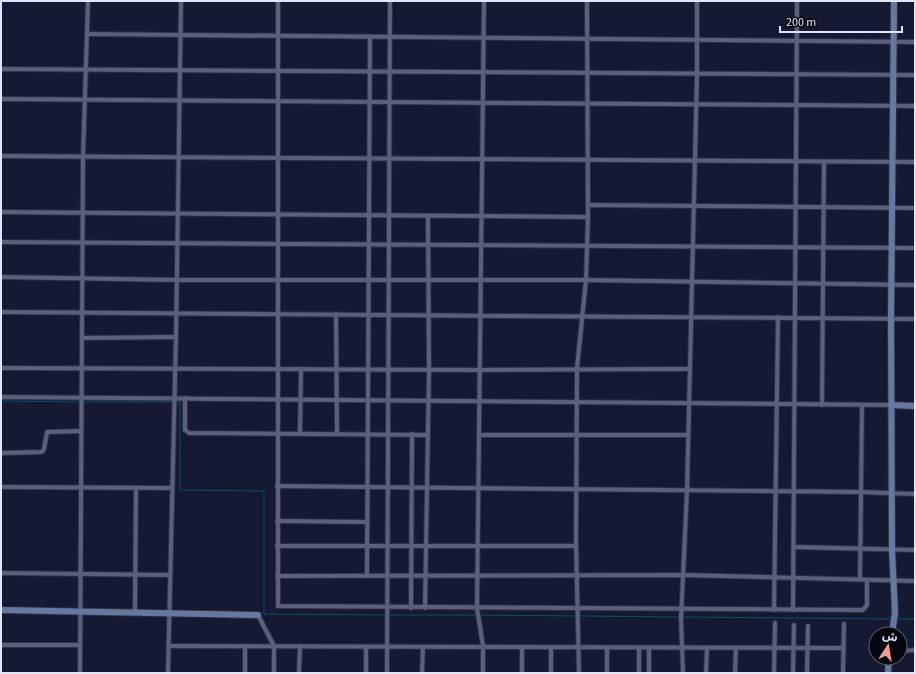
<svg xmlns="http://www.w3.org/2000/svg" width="916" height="674" font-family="'Source Sans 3','Noto Sans Arabic',sans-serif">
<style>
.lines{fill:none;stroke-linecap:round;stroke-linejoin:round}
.stream{stroke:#035271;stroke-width:1}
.street-casing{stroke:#2f3144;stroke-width:6}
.secondary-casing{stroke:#2f3144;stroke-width:8}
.street{stroke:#5a5f7c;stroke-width:4}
.secondary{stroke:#6478a1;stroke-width:6}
</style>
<rect width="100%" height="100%" fill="#151931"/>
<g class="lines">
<g class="stream">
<path d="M1,401L80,402"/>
<path d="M83,402H172"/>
<path d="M175,402H180V490L264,491V614L386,615"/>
<path d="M390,615H476"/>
<path d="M480,615L576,616"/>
<path d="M580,616L680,617"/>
<path d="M684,617L892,619"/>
<path d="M898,619H915"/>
</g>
<defs>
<g id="street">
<path d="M278,1V606L863,610L867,605V580"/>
<path d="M88,34L915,42"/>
<path d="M1,69L915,75"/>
<path d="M1,99L915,106"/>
<path d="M1,156L915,162"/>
<path d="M588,205L915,208"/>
<path d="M1,212L588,217"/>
<path d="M1,242L915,248"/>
<path d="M1,277L177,280H586L915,285"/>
<path d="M1,312L915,319"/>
<path d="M336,314L337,434"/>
<path d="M82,338L176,337"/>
<path d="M1,368L480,370L688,369"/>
<path d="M1,397L891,405"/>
<path d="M185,398V430L189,433L427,435"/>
<path d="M822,405L824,162"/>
<path d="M300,433L301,369"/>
<path d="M479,435H687"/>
<path d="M1,453L42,452L44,449L47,432L81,431"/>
<path d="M277,486L860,492L915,494"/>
<path d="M1,487L172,488"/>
<path d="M277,521L367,522"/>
<path d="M277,546H576"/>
<path d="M794,547L915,550"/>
<path d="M1,573L170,575"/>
<path d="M277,576L683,575L915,581"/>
<path d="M367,576L370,38"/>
<path d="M860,579L862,405"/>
<path d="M411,608L412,434"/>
<path d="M425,608L429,370L428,217"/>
<path d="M774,610L778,317"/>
<path d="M793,610L797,1"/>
<path d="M135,612L136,488"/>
<path d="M258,615L274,646V673"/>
<path d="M1,645H80"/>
<path d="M169,646L843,648"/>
<path d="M639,648V673"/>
<path d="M649,648V673"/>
<path d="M900,651L915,650"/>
<path d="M80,673L83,157L88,1"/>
<path d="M168,673L176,337L181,1"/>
<path d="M245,673V646"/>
<path d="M299,673L300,646"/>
<path d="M366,673V647"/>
<path d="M387,673L390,1"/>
<path d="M422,673L423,647"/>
<path d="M483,673V646L477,608L484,1"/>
<path d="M522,673V647"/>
<path d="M551,673V647"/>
<path d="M579,673L576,541L577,368L586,280L588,217L587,1"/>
<path d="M607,673V648"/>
<path d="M683,673L681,619L687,491L697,74V1"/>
<path d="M706,673L707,648"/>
<path d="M735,673L736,648"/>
<path d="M774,673L775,623"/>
<path d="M793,673L794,625"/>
<path d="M807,673L808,626"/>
<path d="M843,673L844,624"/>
</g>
<g id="secondary">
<path d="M891,405L915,406"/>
<path d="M1,610L258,615"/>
<path d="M892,634L895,612L892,550L891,319L894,1"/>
<path d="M888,673L889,658"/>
</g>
</defs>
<use href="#street" class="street-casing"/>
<use href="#secondary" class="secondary-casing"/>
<use href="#street" class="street"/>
<use href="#secondary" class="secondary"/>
</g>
<rect width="916" height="674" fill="none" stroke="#e1e5f6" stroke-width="4"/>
<g transform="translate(888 646) rotate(12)"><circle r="19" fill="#04050f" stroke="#5c5f6b"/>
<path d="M0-3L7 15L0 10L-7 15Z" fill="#f59c96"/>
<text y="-6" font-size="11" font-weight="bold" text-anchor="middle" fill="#e1e5f6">ش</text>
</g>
<path d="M780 26v6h122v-6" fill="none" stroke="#e1e5f6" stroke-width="2"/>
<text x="786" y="26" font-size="12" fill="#e1e5f6" stroke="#04050f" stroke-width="3" paint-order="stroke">200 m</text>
</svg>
